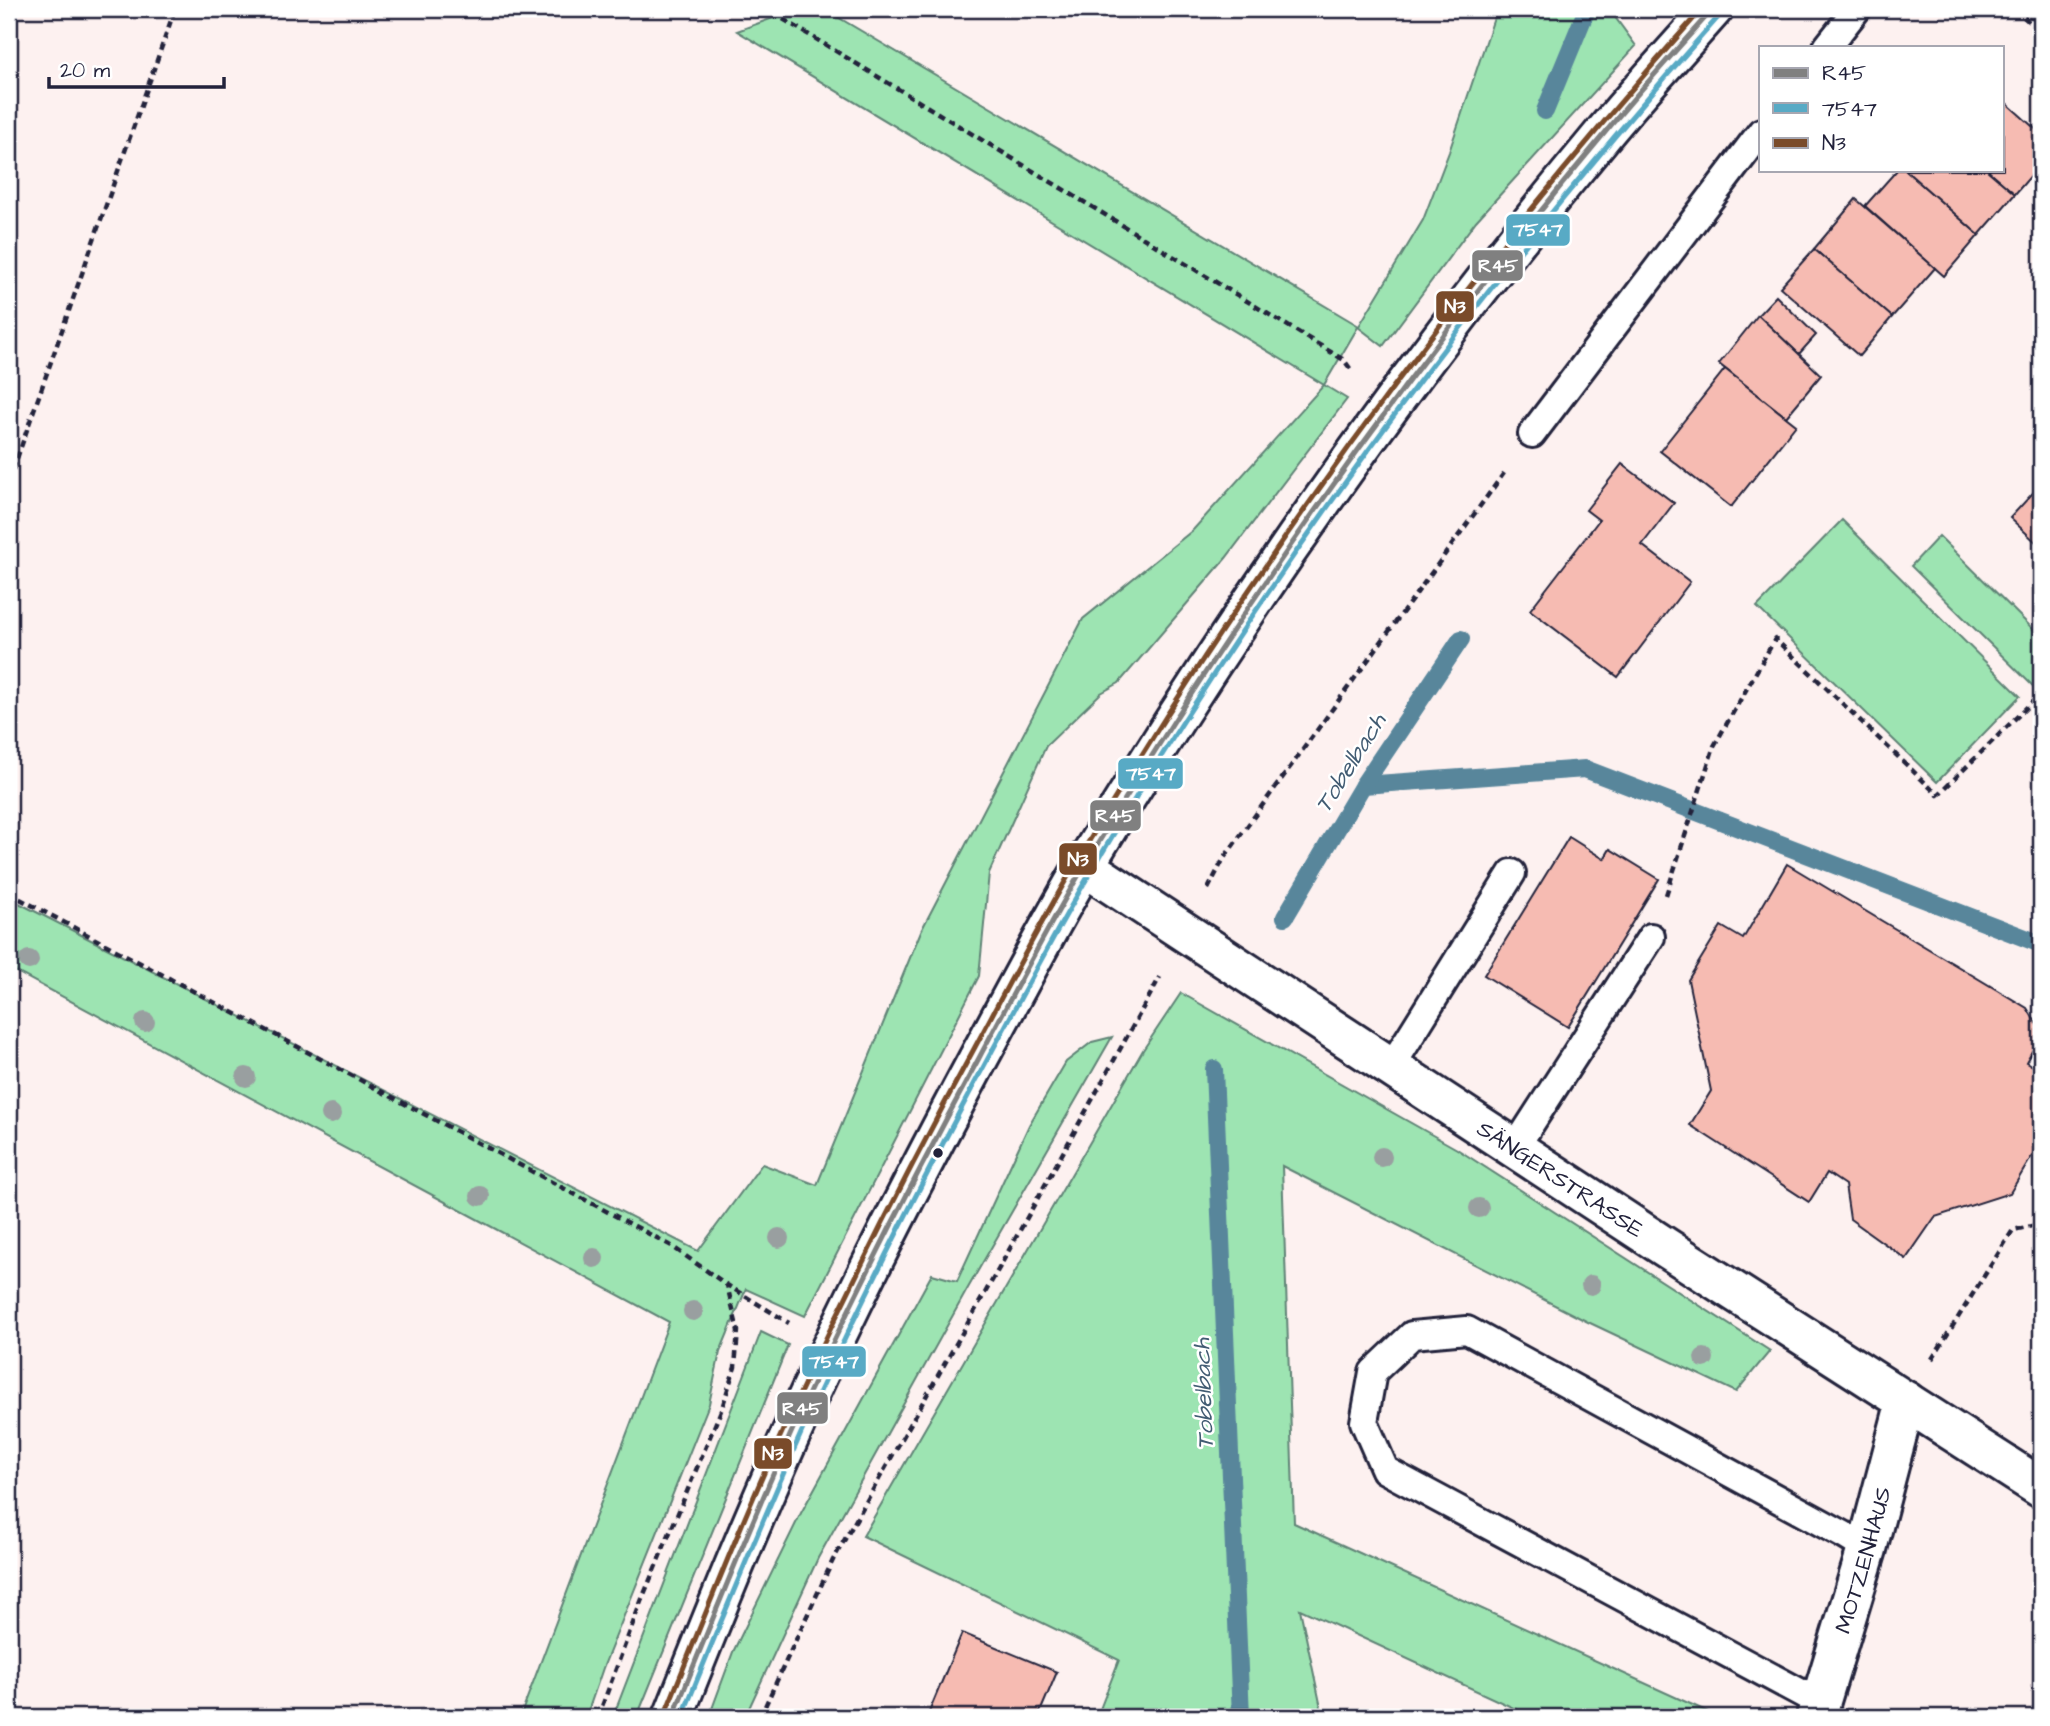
<svg xmlns="http://www.w3.org/2000/svg" width="2050" height="1726" font-family="'Architects Daughter',sans-serif">
<style>
.green{fill:#9de4b2;stroke:#608376;stroke-width:2}
.lines{fill:none;stroke-linecap:round;stroke-linejoin:round}
.stream{stroke:#58869b;stroke-width:18}
.building{fill:#f6bbb2;stroke:#22223b;stroke-width:2}
.service-casing{stroke:#22223b;stroke-width:32}
.minor-casing{stroke:#22223b;stroke-width:44}
.secondary-casing{stroke:#22223b;stroke-width:44}
.path{stroke:#22223b;stroke-width:4.5;stroke-dasharray:7 5;stroke-linecap:butt}
.service{stroke:#fff;stroke-width:26}
.minor{stroke:#fff;stroke-width:38}
.secondary{stroke:#fff;stroke-width:38}
.bus-1-casing{stroke:#fff;stroke-width:10}
.bus-2-casing{stroke:#fff;stroke-width:10}
.bus-3-casing{stroke:#fff;stroke-width:10}
.bus-1{stroke:#808080;stroke-width:5}
.bus-2{stroke:#58aac5;stroke-width:5}
.bus-3{stroke:#7a4b2a;stroke-width:5}
.tree{fill:#999fa0}
.bus-dot{fill:#22223b;stroke:#fff;stroke-width:2.5}
.labels{text-anchor:middle;stroke-width:5;stroke-linejoin:round;paint-order:stroke}
.street-label{font-size:23px;fill:#22223b;stroke:#fff}
.water-label{font-size:24px;font-style:italic;fill:#425c73;stroke:#fff}
.line-badge{stroke:#fff;stroke-width:2.5}
.badge-label{font-size:19px;text-anchor:middle;font-weight:bold;fill:#fff}
</style>
<rect width="100%" height="100%" fill="#fdf1f0"/>
<filter id="ink" filterUnits="userSpaceOnUse"><feTurbulence type="fractalNoise" baseFrequency=".0143" numOctaves="2"/><feDisplacementMap in="SourceGraphic" scale="14" xChannelSelector="R" yChannelSelector="G"/><feConvolveMatrix kernelMatrix="1 2 1 2 8 2 1 2 1" color-interpolation-filters="sRGB"/></filter>
<g filter="url(#ink)">
<g class="green">
<path d="M798,9H824L1359,326L1423,220L1449,152L1497,9H1609L1636,46L1476,221L1383,346L1358,327L1324,385L1347,399L1226,558L1119,683L1101,693L1046,746L989,873L979,976L805,1316L746,1289L720,1352L709,1404L603,1668L586,1717H520L669,1322L9,968V898L698,1251L762,1164L817,1185L921,931L1083,619L1193,530L1324,385L737,31Z"/>
<path d="M1842,520L2020,696L1937,782L1757,607Z"/>
<path d="M1939,536L2041,637V694L1911,566Z"/>
<path d="M1181,993L1457,1149L1770,1351L1736,1392L1588,1322L1282,1166L1294,1523L1719,1717H1533L1300,1609L1323,1717H1097L1119,1660L863,1536L1143,1050Z"/>
<path d="M1112,1037L968,1288L818,1558L745,1717H709L733,1652L801,1513L932,1274L957,1281L1029,1125L1066,1062L1092,1042Z"/>
<path d="M761,1332L788,1345L637,1717H613Z"/>
</g>
<g class="lines">
<g class="stream">
<path d="M1545,111L1587,9"/>
<path d="M1363,785L1585,769L2041,944"/>
<path d="M1285,917L1363,785L1461,639"/>
<path d="M1214,1069L1241,1717"/>
</g>
</g>
<g class="building">
<path d="M2027,9H2041V21Z"/>
<path d="M2003,100L2041,134V164L2015,194L1987,170H2003Z"/>
<path d="M1897,170H1905L1979,235L1944,276L1865,206Z"/>
<path d="M1905,170H1987L2015,194L1979,235Z"/>
<path d="M1856,199L1935,268L1892,317L1814,249Z"/>
<path d="M1814,249L1892,317L1859,356L1780,287Z"/>
<path d="M1776,296L1816,335L1799,354L1758,315Z"/>
<path d="M1758,315L1821,375L1786,417L1719,364Z"/>
<path d="M1725,369L1796,425L1731,507L1660,451Z"/>
<path d="M1622,464L1674,503L1642,545L1690,582L1618,677L1530,610L1599,520L1586,510Z"/>
<path d="M2041,484V547L2010,518Z"/>
<path d="M1569,837L1604,859L1610,849L1659,879L1568,1027L1484,975Z"/>
<path d="M1787,864L2027,1008L2041,1031V1035L2026,1062L2041,1071V1141L2010,1193L1935,1217L1906,1259L1850,1219L1845,1185L1827,1173L1809,1202L1690,1125L1711,1091L1688,980L1721,926L1743,939Z"/>
<path d="M962,1633L1057,1672L1038,1717H927Z"/>
</g>
<g class="lines">
<defs>
<g id="service">
<path d="M1827,47L1857,9"/>
<path d="M1532,434L1761,132"/>
<path d="M1391,1067L1512,873"/>
<path d="M1515,1148L1651,937"/>
<path d="M1820,1703L1385,1470L1364,1422L1373,1372L1412,1335L1467,1330L1844,1535L1867,1549"/>
</g>
<g id="minor">
<path id="s1" d="M1084,866L1665,1247L2041,1488"/>
<path id="s2" d="M1816,1717L1867,1549L1906,1401"/>
</g>
<path id="secondary" d="M673,1717C699,1652 725,1586 753,1521C825,1350 910,1185 998,1022C1027,969 1055,915 1086,863C1239,609 1410,366 1600,138C1636,94 1675,52 1713,9"/>
</defs>
<use href="#service" class="service-casing"/>
<use href="#minor" class="minor-casing"/>
<use href="#secondary" class="secondary-casing"/>
<g class="path">
<path d="M2015,9L2041,33"/>
<path d="M783,19L1344,360L1352,371"/>
<path d="M9,481L175,9"/>
<path d="M1208,889L1224,858L1507,469"/>
<path d="M9,893L670,1245L727,1285L789,1323"/>
<path d="M1666,895L1714,746L1775,639L1938,795L2034,700L2041,707"/>
<path d="M1932,1359L2013,1230L2041,1224"/>
<path d="M598,1717L642,1599L722,1408L735,1367L738,1331L727,1285"/>
<path d="M760,1717L833,1560L998,1270L1160,977"/>
</g>
<use href="#service" class="service"/>
<use href="#minor" class="minor"/>
<use href="#secondary" class="secondary"/>
<defs>
<path id="bus-1" d="M673,1717C717,1608 761,1498 810,1391C863,1278 920,1167 979,1058C1014,992 1048,926 1086,863C1242,603 1418,355 1613,123C1645,84 1679,47 1713,9"/>
<path id="bus-2" d="M682,1717C725,1611 768,1506 815,1402C870,1283 930,1166 992,1051C1024,992 1055,932 1089,875C1270,568 1483,281 1720,15"/>
<path id="bus-3" d="M665,1714C709,1605 752,1495 802,1389C856,1273 914,1159 975,1047C1008,985 1041,922 1077,861C1257,558 1467,272 1702,9"/>
</defs>
<use href="#bus-1" class="bus-1-casing"/>
<use href="#bus-2" class="bus-2-casing"/>
<use href="#bus-3" class="bus-3-casing"/>
<use href="#bus-1" class="bus-1"/>
<use href="#bus-2" class="bus-2"/>
<use href="#bus-3" class="bus-3"/>
</g>
<g class="tree">
<circle cx="29" cy="960" r="10"/>
<circle cx="145" cy="1022" r="10"/>
<circle cx="246" cy="1077" r="10"/>
<circle cx="331" cy="1114" r="10"/>
<circle cx="1382" cy="1157" r="10"/>
<circle cx="480" cy="1196" r="10"/>
<circle cx="1479" cy="1208" r="10"/>
<circle cx="779" cy="1238" r="10"/>
<circle cx="594" cy="1258" r="10"/>
<circle cx="1591" cy="1285" r="10"/>
<circle cx="693" cy="1311" r="10"/>
<circle cx="1704" cy="1358" r="10"/>
</g>
</g>
<circle class="bus-dot" cx="938" cy="1153" r="6"/>
<g class="labels">
<g class="street-label">
<text dy="8" stroke="none"><textPath href="#s1" startOffset="570">SÄNGERSTRASSE</textPath></text>
<text dy="8" stroke="none"><textPath href="#s2" startOffset="164">MOTZENHAUS</textPath></text>
</g>
<g class="water-label">
<text transform="translate(1350 763) rotate(-58)" y="8">Tobelbach</text>
<text transform="translate(1203 1394) rotate(-92)" y="8">Tobelbach</text>
</g>
</g>
<g class="line-badge">
<rect x="1505" y="213" width="66" height="34" rx="7" fill="#58aac5"/>
<rect x="1471" y="249" width="53" height="33" rx="7" fill="#808080"/>
<rect x="1435" y="290" width="40" height="33" rx="7" fill="#7a4b2a"/>
<rect x="1117" y="757" width="67" height="33" rx="7" fill="#58aac5"/>
<rect x="1089" y="799" width="53" height="33" rx="7" fill="#808080"/>
<rect x="1058" y="842" width="40" height="34" rx="7" fill="#7a4b2a"/>
<rect x="801" y="1345" width="66" height="33" rx="7" fill="#58aac5"/>
<rect x="776" y="1391" width="53" height="34" rx="7" fill="#808080"/>
<rect x="753" y="1437" width="40" height="33" rx="7" fill="#7a4b2a"/>
</g>
<g class="badge-label">
<text x="1538" y="236">7547</text>
<text x="1498" y="272">R45</text>
<text x="1455" y="313">N3</text>
<text x="1151" y="780">7547</text>
<text x="1115" y="822">R45</text>
<text x="1078" y="866">N3</text>
<text x="834" y="1368">7547</text>
<text x="802" y="1415">R45</text>
<text x="773" y="1460">N3</text>
</g>
<rect width="2050" height="1726" fill="none" stroke="#fff" stroke-width="35"/>
<rect x="18" y="18" width="2015" height="1691" fill="none" stroke="#22223b" stroke-width="2.5" filter="url(#ink)"/>
<rect x="1759" y="46" width="245" height="126" fill="#ffffff" stroke="#a7a7b1" stroke-width="2"/>
<rect x="1773" y="68" width="35" height="10" fill="#808080" stroke="#a7a7b1" stroke-width="2"/>
<text x="1822" y="80" font-size="21" fill="#22223b">R45</text>
<rect x="1773" y="103" width="35" height="10" fill="#58aac5" stroke="#a7a7b1" stroke-width="2"/>
<text x="1822" y="116" font-size="21" fill="#22223b">7547</text>
<rect x="1773" y="138" width="35" height="10" fill="#7a4b2a" stroke="#a7a7b1" stroke-width="2"/>
<text x="1822" y="150" font-size="21" fill="#22223b">N3</text>
<path d="M49 77v10h175v-10" fill="none" stroke="#22223b" stroke-width="3.5"/>
<text x="60" y="77" font-size="21" fill="#22223b" stroke="#ffffff" stroke-width="5" paint-order="stroke">20 m</text>
</svg>
